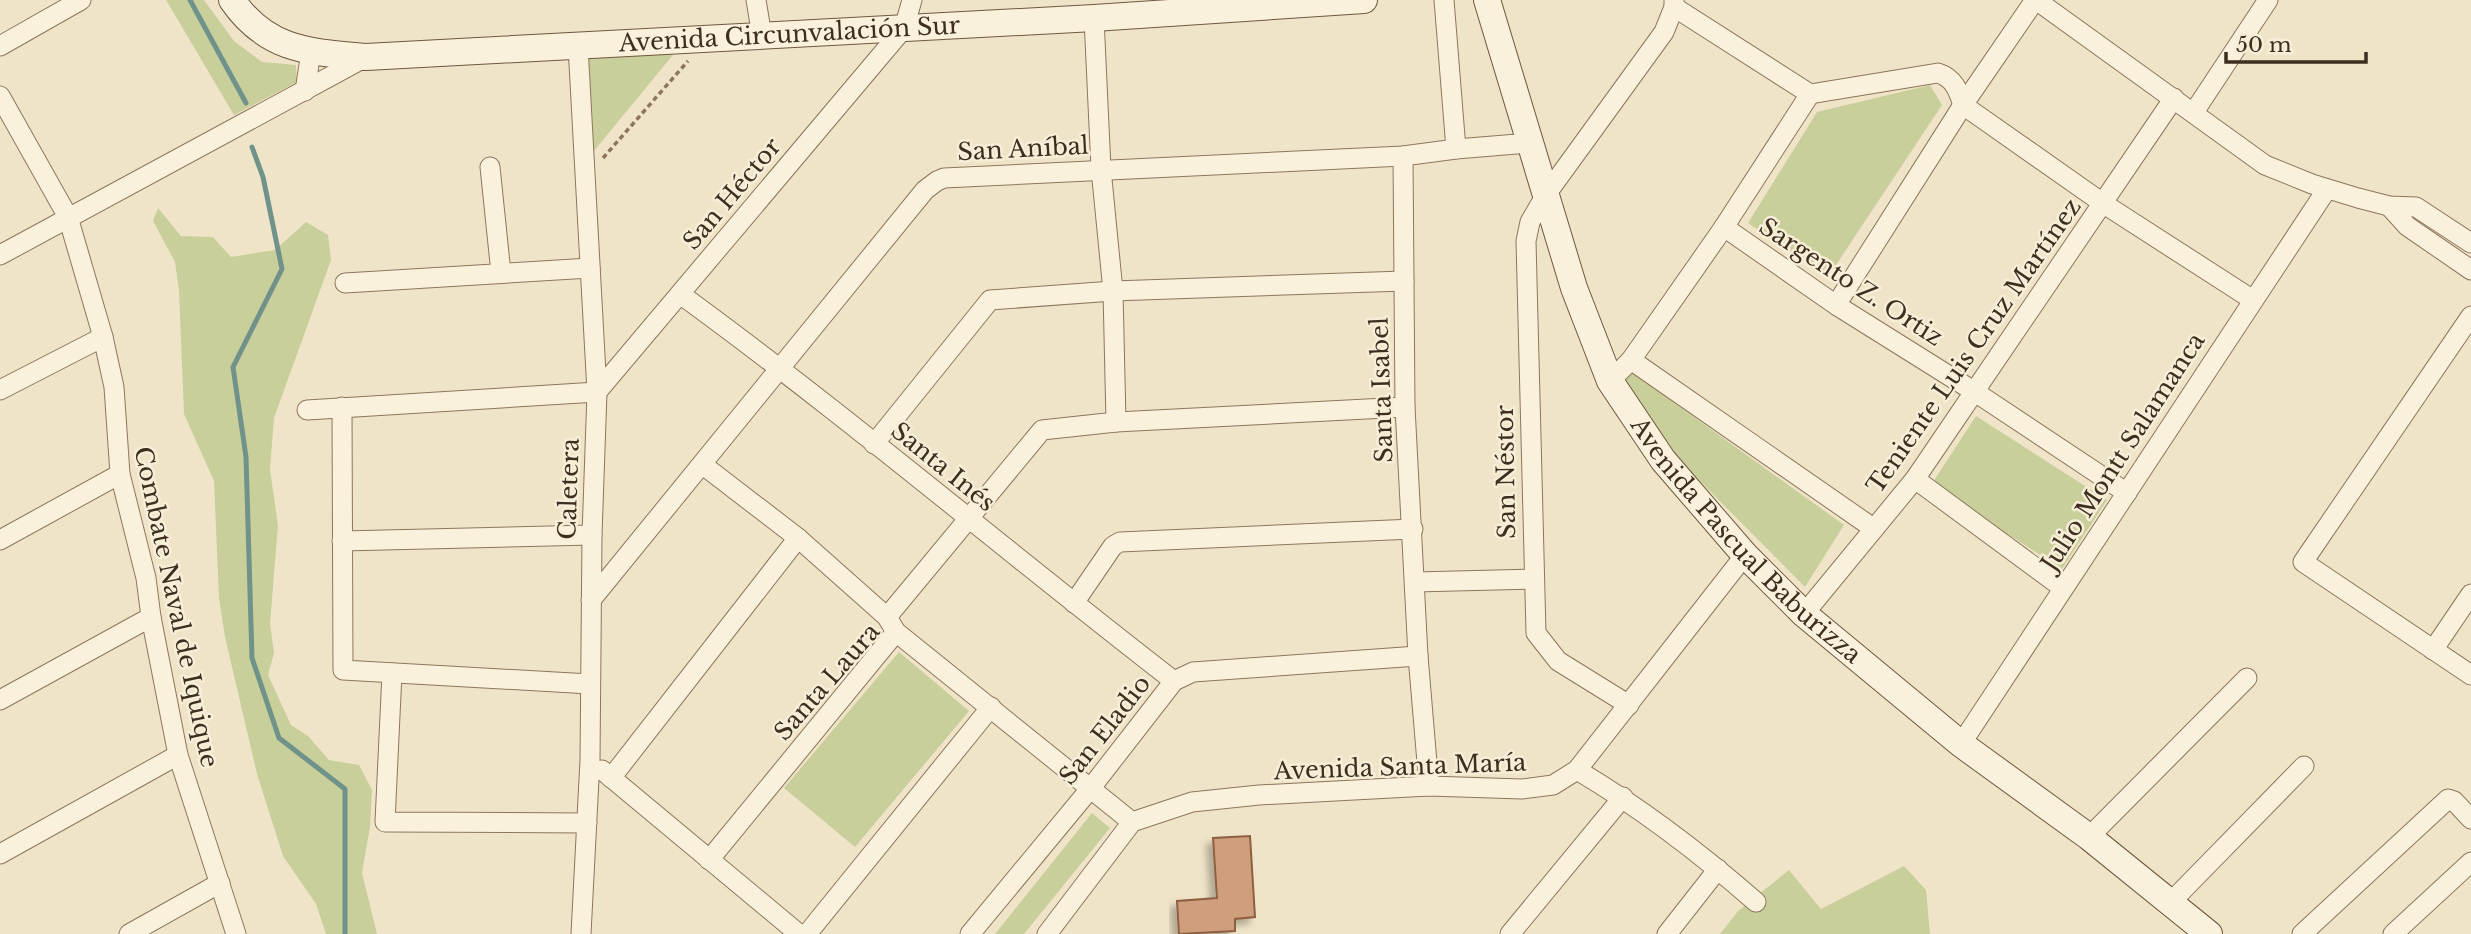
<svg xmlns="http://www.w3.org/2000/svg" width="2471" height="934" font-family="'Libre Baskerville',serif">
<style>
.green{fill:#c9cf9b}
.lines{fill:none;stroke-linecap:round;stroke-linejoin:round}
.stream{stroke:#6f938a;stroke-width:5}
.building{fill:#cf9f7d;stroke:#8d5f41;stroke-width:2;filter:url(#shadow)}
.street-casing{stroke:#8d765c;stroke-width:21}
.secondary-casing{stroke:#6f573f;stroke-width:28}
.path{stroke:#8d765c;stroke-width:3.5;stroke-dasharray:5 3.5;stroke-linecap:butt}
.street{stroke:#faf1dc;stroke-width:19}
.secondary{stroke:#faf1dc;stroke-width:26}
.labels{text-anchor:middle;stroke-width:5;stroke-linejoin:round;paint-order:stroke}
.street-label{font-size:24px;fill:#3d2e20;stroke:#f7eed8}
</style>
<defs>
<filter id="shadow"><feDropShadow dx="-6" dy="6" stdDeviation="3.5" flood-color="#0004"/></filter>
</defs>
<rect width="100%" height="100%" fill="#f0e4c8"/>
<g class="green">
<path d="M166,0H204L234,41L262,62L296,65L297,82L234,115Z"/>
<path d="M681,45L589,157L587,49Z"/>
<path d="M1930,85L1942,105L1828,277L1748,223L1817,112Z"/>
<path d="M158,208L181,236L213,237L231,257L275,250L306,222L328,235L331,260L274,418L270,470L278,525L270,624L274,653L268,675L291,725L308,736L329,760L359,765L372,790L370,827L362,873L377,934H326L316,904L283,856L257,774L225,637L219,598L214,481L184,414L179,291L175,262L153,221Z"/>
<path d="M1627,369L1844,525L1805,587L1674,455L1620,383Z"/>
<path d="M1976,416L2107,500L2062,569L1931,485Z"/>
<path d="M899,652L969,711L855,847L784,788Z"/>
<path d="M1092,813L1110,828L1024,934H995Z"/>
<path d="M1904,866L1926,890L1930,934H1720L1738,911L1789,870L1821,909Z"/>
</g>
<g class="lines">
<g class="stream">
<path d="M190,0L246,103"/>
<path d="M252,147L263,177L282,269L233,367L246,457L252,658L279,738L345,789V934"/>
</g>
</g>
<path class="building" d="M1250,836L1255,917L1235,919V931L1179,934L1177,901L1217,898L1213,838Z"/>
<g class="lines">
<defs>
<g id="street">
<path d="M756,0L762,36"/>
<path d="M1444,0L1456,149"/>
<path d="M2036,0L2265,165L2312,184L2358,198L2389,206L2416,207L2471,243"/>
<path d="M1674,7L1810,94"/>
<path d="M1094,18L1101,169L1113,291L1116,422"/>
<path d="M0,46L81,0"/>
<path d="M578,46L597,392L592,535L590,760L581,934"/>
<path d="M305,91L311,52"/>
<path d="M1810,94L1938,73C1954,78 1958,90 1963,105L2104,204L2253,300"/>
<path d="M0,96L68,217L103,337L114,387L120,474L146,578L151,617L178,755L236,934"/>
<path d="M2194,112L2268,0"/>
<path d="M1403,156L1405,407L1418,656L1429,786"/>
<path d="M490,167L501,273"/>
<path d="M2389,206L2407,226L2471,270"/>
<path d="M1724,227L1836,305L1975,392L2127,493"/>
<path d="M0,255L366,57"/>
<path d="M345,283L590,268"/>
<path d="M680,294C849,417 1008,553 1174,681"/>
<path d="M1836,305L1963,105L2035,0"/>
<path d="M2471,316L2303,562L2471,675"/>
<path d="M1631,360L1873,528"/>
<path d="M1610,381L1631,360L1724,227L1810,94"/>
<path d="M0,390L103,337"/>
<path d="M342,407L343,670L590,684"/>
<path d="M307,410L597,392L904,28L912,0"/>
<path d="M874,444L990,300L1113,291L1404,281"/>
<path d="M703,465L798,538L887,617L896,632L1132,822"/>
<path d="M1915,479L2063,588"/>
<path d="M0,540L120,474"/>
<path d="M342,541L592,535"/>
<path d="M1415,582L1533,579"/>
<path d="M591,600L925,190L937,181L944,178L1403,156L1456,149L1529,143"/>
<path d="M1074,603L1113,546L1120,542L1413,529"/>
<path d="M1804,614L1915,479L2174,98"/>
<path d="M887,617L1042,430L1116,422L1405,407"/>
<path d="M2433,650L2471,594"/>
<path d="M392,673L385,822L587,823"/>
<path d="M0,700L151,617"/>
<path d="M1629,705L1558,661L1536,633L1526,241L1530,222L1545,196L1664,32L1674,7V0"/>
<path d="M1961,744L2327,189"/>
<path d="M602,770L799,934"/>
<path d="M1577,770C1641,808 1700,853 1756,902"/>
<path d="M611,778L798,538"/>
<path d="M2089,837L2247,678"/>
<path d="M0,854L178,755"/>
<path d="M709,860L896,632"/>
<path d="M2171,902L2304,766"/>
<path d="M129,934L220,883"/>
<path d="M807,934L991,707"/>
<path d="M970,934L1090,789L1174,681L1193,672L1418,656"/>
<path d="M1047,934L1132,822L1192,802L1259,795L1429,786L1522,789L1553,785L1577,770L1745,555"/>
<path d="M1510,934L1623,797"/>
<path d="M1667,934L1718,869"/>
<path d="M2302,934L2448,799L2454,801L2471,819"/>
<path d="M2393,934L2471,862"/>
</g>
<g id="secondary">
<path id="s1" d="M232,0C267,51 310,52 366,57L1094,18L1364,0"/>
<path id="s2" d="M1487,0L1574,288L1610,381L1663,460L1745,555L1804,614L1961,744L2089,837L2209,934"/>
</g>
</defs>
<use href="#street" class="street-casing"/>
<use href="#secondary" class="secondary-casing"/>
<path class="path" d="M603,158L688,61"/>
<use href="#street" class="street"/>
<use href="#secondary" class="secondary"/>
</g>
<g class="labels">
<g class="street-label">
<text dy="8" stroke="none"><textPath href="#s1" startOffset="576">Avenida Circunvalación Sur</textPath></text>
<text transform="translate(1023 149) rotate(-3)" y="8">San Aníbal</text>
<text transform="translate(732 194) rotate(-50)" y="8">San Héctor</text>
<text transform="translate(1851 282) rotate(33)" y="8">Sargento Z. Ortiz</text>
<text transform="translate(1974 346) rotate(-55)" y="8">Teniente Luis Cruz Martínez</text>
<text transform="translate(1382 390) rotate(-92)" y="8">Santa Isabel</text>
<text transform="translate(2123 452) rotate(-57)" y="8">Julio Montt Salamanca</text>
<text transform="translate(943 467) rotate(39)" y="8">Santa Inés</text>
<text transform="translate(1506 472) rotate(-91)" y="8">San Néstor</text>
<text transform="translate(569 489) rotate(-88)" y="8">Caletera</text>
<text dy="8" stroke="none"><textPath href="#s2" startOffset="611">Avenida Pascual Baburizza</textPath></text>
<text transform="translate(176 607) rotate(78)" y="8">Combate Naval de Iquique</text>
<text transform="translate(827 682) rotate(-49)" y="8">Santa Laura</text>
<text transform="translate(1105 730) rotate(-52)" y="8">San Eladio</text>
<text transform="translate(1400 767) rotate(-2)" y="8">Avenida Santa María</text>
</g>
</g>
<path d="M2226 52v10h140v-10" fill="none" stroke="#3d2e20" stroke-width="3.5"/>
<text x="2236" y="52" font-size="21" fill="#3d2e20" stroke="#f7eed8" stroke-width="5" paint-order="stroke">50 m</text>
</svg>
